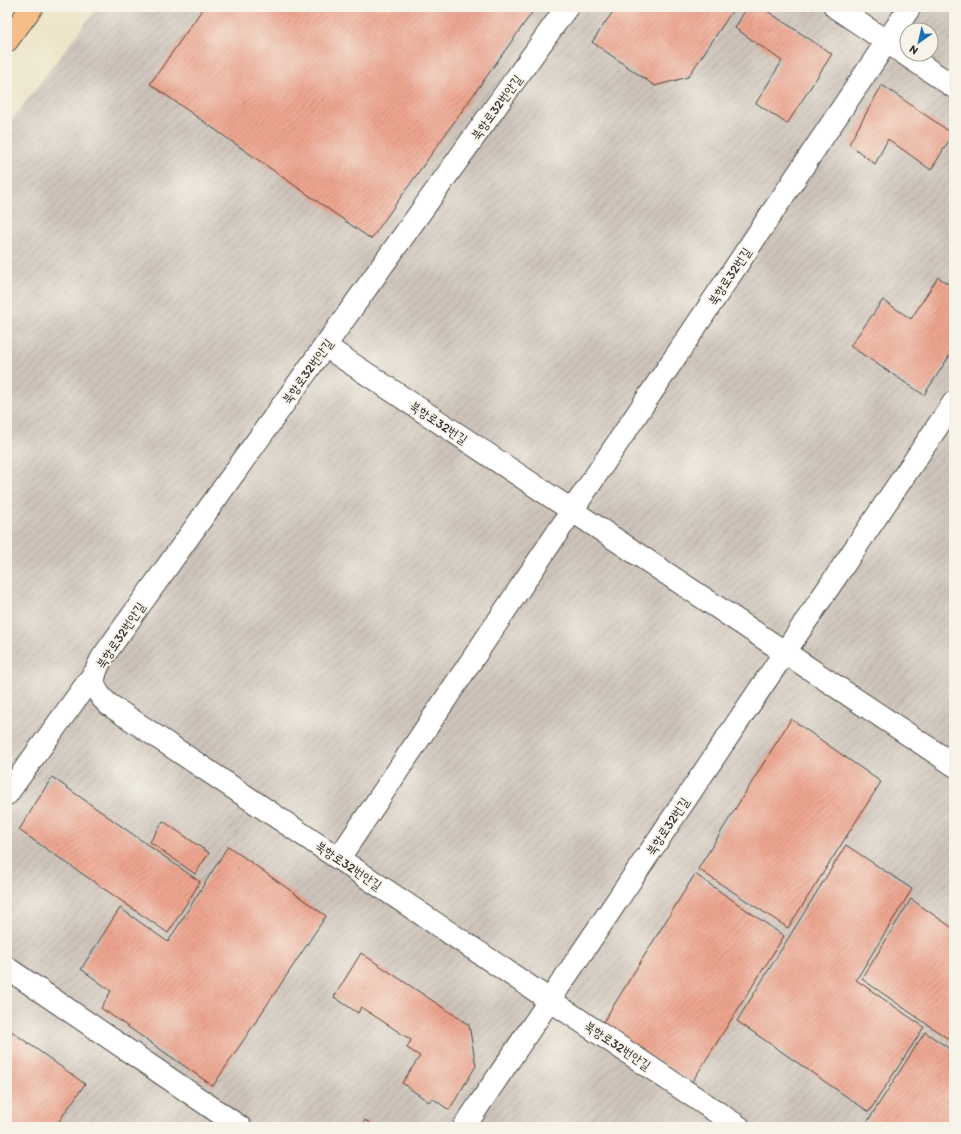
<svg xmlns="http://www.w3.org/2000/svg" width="961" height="1134" font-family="Itim,'Poor Story',sans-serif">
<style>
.industrial{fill:url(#industrial-furrows);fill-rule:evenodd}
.building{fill:url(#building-hatch)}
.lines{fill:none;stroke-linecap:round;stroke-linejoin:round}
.minor-casing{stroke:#484742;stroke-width:24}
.major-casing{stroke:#484742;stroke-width:24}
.minor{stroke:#fff;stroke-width:22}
.major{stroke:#f6be87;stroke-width:22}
.labels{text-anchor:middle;stroke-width:3.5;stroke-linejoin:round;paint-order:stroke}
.street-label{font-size:13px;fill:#2b2b2b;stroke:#f7f3e8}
</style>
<defs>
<pattern id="industrial-furrows" width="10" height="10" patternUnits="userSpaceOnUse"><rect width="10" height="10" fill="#ccc2b9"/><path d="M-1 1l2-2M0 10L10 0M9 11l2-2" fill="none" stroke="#afa79f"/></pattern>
<pattern id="building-hatch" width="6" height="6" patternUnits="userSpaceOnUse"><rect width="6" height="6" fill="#eea58f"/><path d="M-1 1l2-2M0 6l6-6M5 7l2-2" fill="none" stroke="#c18775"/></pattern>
</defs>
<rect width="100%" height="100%" fill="#f7f3e8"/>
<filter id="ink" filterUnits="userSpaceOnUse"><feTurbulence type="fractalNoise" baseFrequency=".025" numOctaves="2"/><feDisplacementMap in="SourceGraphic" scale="8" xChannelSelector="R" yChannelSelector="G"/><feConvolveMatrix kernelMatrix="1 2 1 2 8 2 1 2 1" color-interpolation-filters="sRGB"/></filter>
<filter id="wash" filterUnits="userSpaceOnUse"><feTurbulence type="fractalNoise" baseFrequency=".012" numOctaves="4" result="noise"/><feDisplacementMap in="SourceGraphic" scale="16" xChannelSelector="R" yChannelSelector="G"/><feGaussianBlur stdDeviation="0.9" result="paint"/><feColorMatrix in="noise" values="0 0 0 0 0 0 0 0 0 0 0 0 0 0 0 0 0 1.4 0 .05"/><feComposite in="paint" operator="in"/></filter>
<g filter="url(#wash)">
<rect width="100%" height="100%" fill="#ece4c6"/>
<path class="industrial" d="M98,7H954V1127H7V126ZM907,30H931V54H907Z"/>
<g id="blocks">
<g class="building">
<path d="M204,7H536L371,239L150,84Z"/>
<path d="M616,7H735L688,77L655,86L592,42Z"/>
<path d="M747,7H761L832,54L787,124L756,103L782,61L735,28Z"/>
<path d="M882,85L953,134L931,170L888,139L875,164L849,144Z"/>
<path d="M938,277L954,288V349L924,395L850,346L883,300L911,319Z"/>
<path d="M791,719L881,782L788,928L698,869Z"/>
<path d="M52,777L200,882L168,933L19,830Z"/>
<path d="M163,821L209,853L195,874L150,842Z"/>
<path d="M846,845L912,889L856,980L924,1027L869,1112L737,1021Z"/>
<path d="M228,846L326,916L213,1086L101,1008L111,991L81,969L120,908L168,942Z"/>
<path d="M695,874L784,936L692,1082L602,1024Z"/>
<path d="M911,899L954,929V1043L862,979Z"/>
<path d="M361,953L469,1025L476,1066L449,1110L432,1098L429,1102L402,1083L420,1056L407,1048L411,1040L361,1007L358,1013L334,997Z"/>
<path d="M7,1028L85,1084L55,1127H7Z"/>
<path d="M925,1032L954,1052V1127H864Z"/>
<path d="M365,1120L376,1127H360Z"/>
</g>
</g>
</g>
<g filter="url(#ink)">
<use href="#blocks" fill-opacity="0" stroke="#484742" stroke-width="1"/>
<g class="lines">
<defs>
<g id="minor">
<path d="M567,7L102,658C91,679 90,687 108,704L739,1127"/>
<path d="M835,7L954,87"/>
<path d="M325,346L954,765"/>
<path d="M7,794L93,675"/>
<path d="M339,858L910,7"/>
<path d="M7,968L240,1127"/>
<path d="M464,1127L954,402"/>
</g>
<path id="major" d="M7,41L32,7"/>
</defs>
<use href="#minor" class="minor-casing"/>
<use href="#major" class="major-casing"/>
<use href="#minor" class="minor"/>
<use href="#major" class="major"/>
</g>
</g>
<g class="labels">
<g class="street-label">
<text transform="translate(496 107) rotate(-54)" y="5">북항로32번안길</text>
<text transform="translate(729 276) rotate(-56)" y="5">북항로32번길</text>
<text transform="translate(307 371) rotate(-54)" y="5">북항로32번안길</text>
<text transform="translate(439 422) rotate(34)" y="5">북항로32번길</text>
<text transform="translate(120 635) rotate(-56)" y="5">북항로32번안길</text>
<text transform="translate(667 826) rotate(-56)" y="5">북항로32번길</text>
<text transform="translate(349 865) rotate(34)" y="5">북항로32번안길</text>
<text transform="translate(618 1045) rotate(34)" y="5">북항로32번안길</text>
</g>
</g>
<rect width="961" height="1134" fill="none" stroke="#f7f3e8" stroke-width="24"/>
<g transform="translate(919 42) rotate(214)"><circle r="19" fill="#f7f3e8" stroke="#a5a39c"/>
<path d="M0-3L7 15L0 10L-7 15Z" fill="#1f6fb2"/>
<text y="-6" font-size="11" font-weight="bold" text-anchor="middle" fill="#2b2b2b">N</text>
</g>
</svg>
